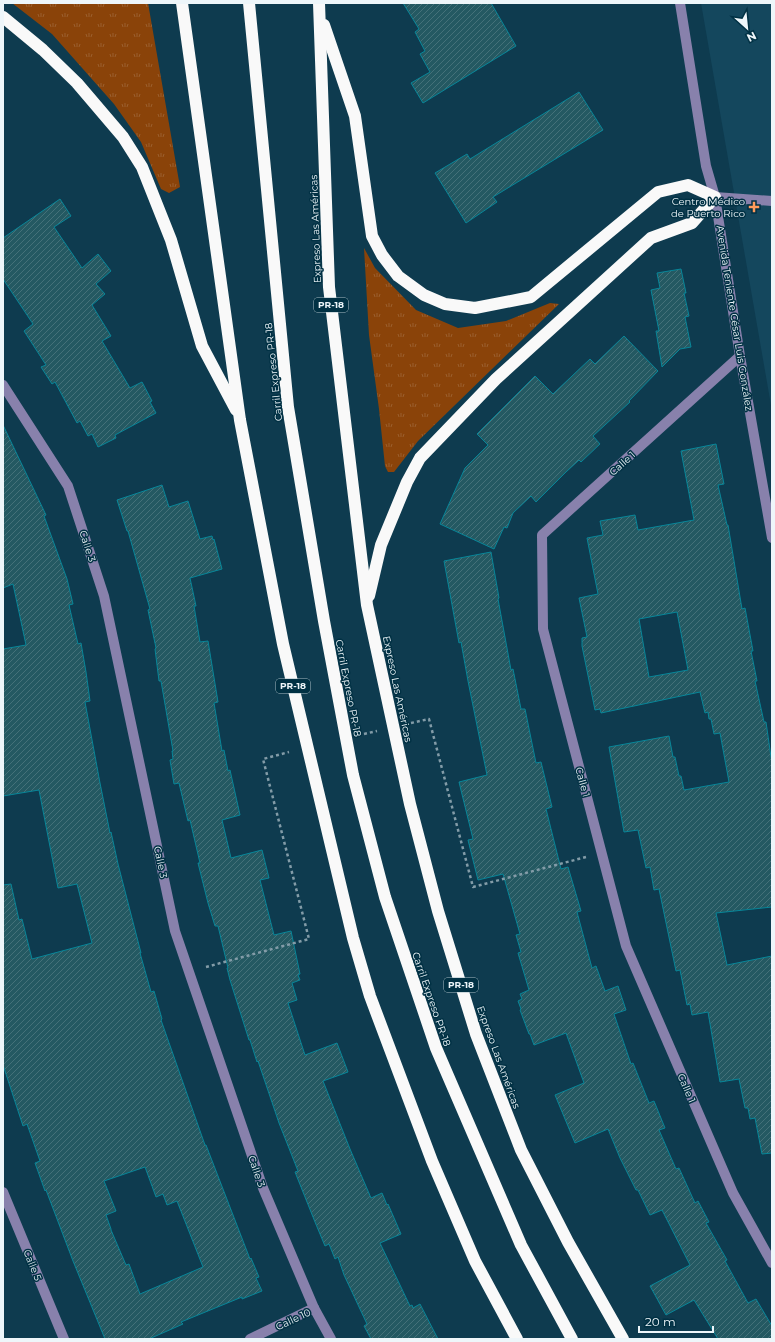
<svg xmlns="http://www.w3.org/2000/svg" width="775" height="1342" font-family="Montserrat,sans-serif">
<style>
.built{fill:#14475d}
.grass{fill:url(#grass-tufts)}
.building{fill:url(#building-hatch);stroke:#078699;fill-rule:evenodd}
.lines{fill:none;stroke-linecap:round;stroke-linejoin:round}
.path{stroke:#839ca8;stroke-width:2.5;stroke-dasharray:3 3;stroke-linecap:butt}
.minor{stroke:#8881ac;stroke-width:10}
.highway{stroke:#f9f9f9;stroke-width:12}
.poi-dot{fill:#ff9b5b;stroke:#013144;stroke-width:1.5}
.labels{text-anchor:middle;stroke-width:3;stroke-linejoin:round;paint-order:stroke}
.shield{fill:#013144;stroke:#a7bbc3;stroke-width:1}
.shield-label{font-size:9px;font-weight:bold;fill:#eef6fa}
.poi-label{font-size:10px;fill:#eef6fa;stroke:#013144;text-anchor:end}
.street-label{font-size:10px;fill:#eef6fa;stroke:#013144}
</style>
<defs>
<pattern id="grass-tufts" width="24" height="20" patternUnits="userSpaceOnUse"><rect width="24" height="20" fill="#8a4309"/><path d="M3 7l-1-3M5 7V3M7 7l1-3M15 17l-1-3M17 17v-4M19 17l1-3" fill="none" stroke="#9b5f2e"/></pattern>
<pattern id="building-hatch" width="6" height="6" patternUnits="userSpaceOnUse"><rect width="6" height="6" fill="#245962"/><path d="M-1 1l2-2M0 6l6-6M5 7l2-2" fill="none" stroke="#447179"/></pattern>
</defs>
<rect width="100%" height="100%" fill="#0e3b4f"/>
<path class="built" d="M701,3H772V411Z"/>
<g class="grass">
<path d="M12,3H148L180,187L169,193L161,189L141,142L114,104L52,34Z"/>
<path d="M364,248L375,268L416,310L458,328L506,321L550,303L559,304L418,441L394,472H388L385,466L379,409L369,335Z"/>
</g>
<g class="building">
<path d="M403,3H491L516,46L423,103L411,83L430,72L420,54L425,51L415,32L419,29Z"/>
<path d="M579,92L603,130L493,197L497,202L466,223L435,173L467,154L470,159Z"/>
<path d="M60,199L71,216L54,227L82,268L98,254L111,271L96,284L105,294L92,305L111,336L102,341L130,388L142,382L152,401L150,402L156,413L115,435L116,438L98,447L92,434L88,436L80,421L77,423L55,382L52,384L41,367L46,365L24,331L33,324L3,279V238Z"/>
<path d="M681,269L686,293H684L689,316L685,317L691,347L680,349L662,367L656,331H659L651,290L660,288L657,273Z"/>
<path d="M624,336L658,371L629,401L630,402L593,436L600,444L581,462L579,460L566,472L536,502L531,496L513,513L507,528L504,527L494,549L440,524L465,468L488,445L477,434L535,376L553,394L590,359L595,364Z"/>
<path d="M3,425L46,515L44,516L67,579L73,604L69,605L78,644L81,643L86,672L90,701L85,702L100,783L110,833L111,832L118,864L141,953H140L151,992L154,991L162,1019L161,1020L205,1145H206L250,1259L251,1258L259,1277L256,1278L262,1291L242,1299V1297L181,1322L183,1324L149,1339H105L73,1261L46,1190L45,1191L35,1163L40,1161L27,1124L23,1126L3,1065V885L11,884L19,920L22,919L32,959L92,943L77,884L58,888L39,790L3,796V649L26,645L13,584L3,588ZM145,1167L156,1197L163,1194L167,1205L177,1201L203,1267L140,1294L129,1264L126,1265L111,1230V1229L106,1215L116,1211L104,1181Z"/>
<path d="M716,444L724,484L718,485L727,525H728L742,609L745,608L753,651H751L757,681H755L764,722H766L772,764V907L716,913L727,965L772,956V1153L762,1154L755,1118L750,1119L748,1108H745L739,1079L720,1082L708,1012L692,1015L690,1004L687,1005L680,970L676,971L659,889L654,890L650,867L646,868L638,830L624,832L609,747L669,736L673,757H675L679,776H681L684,790L729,782L720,733L714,734L711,719H709L708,712L705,713L700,692L601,713L600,709L595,710L582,646V638L587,637L579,598L598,594L587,538L603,535L600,521L635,515L638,530L694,520L681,451ZM677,612L688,670L649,677L639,619Z"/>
<path d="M162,485L169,507L188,501L200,539L212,536L213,540L214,539L222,569L190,578L196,606H194L200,642L208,641L218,702L214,703L222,751L224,750L228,771L230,770L240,815L222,820L231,858L262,850L269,878L260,880L274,935L291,931L300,974L298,975L300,980L292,983L297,1000L288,1003L305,1055L337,1043L348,1072L323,1081L350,1149L371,1198L382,1193L387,1205L388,1204L401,1234L380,1243L410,1306L412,1305L413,1308L420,1304L438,1339H371L364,1326L367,1324L344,1275L338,1257L335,1259L329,1244L325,1246L315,1222L295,1172L298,1171L279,1123L258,1061L257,1062L250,1040H249L230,980L227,968H228L218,926H215L208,903L198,863H200L190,820L188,821L179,783L174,784L170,760L173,759L172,751H173L161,681H159L155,649L156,648L148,610L150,609L128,531H127L117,500Z"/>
<path d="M491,552L499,598L498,599L511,670L513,669L521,709H525L536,763L541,762L552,807L546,809L561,869L568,867L581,911L577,912L592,968L596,966L605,991L618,986L626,1010L614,1014L631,1064L633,1063L649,1103L654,1101L665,1128L659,1130L676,1169L679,1168L695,1203L698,1201L709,1222L706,1223L727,1260L725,1261L748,1303L756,1299L772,1326V1339H718L694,1300L666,1315L650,1286L690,1265L662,1210L650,1215L638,1190H636L620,1158L608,1129L575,1143L555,1095L584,1083L566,1033L534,1045L530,1034H529L520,1010L521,1009L518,1001L522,999L520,994L529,990L518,953L521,952L516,935L520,934L503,874L478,880L468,840L473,839L459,782L487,775L468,681L461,642L459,643L444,561Z"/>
</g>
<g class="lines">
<g class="path">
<path d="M411,723L429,719L473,887L586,857"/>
<path d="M364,734L377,731"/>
<path d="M206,967L309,939L263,759L289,752"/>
</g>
<g class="minor">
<path d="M680,3L706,166L715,197L740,356L772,538"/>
<path d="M715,197L772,201"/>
<path d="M740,356L542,535L543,629L626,946L733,1193L772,1263"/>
<path d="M3,385L68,486L104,596L175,931L263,1188L314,1308L331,1339"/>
<path d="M3,1192L64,1339"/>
<path d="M250,1339L314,1308"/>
</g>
<g class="highway">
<path d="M182,3L240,420L283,644L353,938L370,996L432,1161L475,1261L517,1339"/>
<path d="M249,3L288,407L324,621L353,775L385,897L436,1048L521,1245L572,1339"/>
<path d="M319,3L329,287L367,605L410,804L438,911L476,1034L521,1150L568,1242L623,1339"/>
<path d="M3,17L43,50L77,83L123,137L142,167L171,240L202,346L236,410"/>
<path d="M324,25L355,116L372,236L382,255L398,276L424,295L445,304L475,308L531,297L658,192L688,185L715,197L692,223L651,238L496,379L420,458L407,482L381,545L369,596"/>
</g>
</g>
<path class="poi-dot" d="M752 201h4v4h4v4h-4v4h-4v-4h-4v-4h4z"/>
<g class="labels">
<g class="shield">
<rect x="314" y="298" width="34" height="14" rx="3"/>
<rect x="276" y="679" width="34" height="14" rx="3"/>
<rect x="444" y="978" width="34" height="14" rx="3"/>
</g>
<g class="shield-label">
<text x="331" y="308">PR-18</text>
<text x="293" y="689">PR-18</text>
<text x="461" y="988">PR-18</text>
</g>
<g class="poi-label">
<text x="745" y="205">Centro Médico<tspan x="745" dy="12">de Puerto Rico</tspan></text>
</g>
<g class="street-label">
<text transform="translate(315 229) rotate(-92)" y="4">Expreso Las Américas</text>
<text transform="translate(735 318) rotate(81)" y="4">Avenida Teniente César Luis González</text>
<text transform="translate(273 372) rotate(-96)" y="4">Carril Expreso PR-18</text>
<text transform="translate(622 463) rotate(-42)" y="4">Calle 1</text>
<text transform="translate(88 546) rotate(72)" y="4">Calle 3</text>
<text transform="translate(349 688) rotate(79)" y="4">Carril Expreso PR-18</text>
<text transform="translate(398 689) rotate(78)" y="4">Expreso Las Américas</text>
<text transform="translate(583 782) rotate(75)" y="4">Calle 1</text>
<text transform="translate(161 862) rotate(78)" y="4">Calle 3</text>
<text transform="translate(432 999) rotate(71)" y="4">Carril Expreso PR-18</text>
<text transform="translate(499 1057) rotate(70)" y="4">Expreso Las Américas</text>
<text transform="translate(687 1088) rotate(67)" y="4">Calle 1</text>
<text transform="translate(257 1171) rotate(71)" y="4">Calle 3</text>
<text transform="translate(33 1265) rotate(68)" y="4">Calle 5</text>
<text transform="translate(293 1319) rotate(-25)" y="4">Calle 10</text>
</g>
</g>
<rect width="775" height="1342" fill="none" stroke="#eef6fa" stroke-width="8"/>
<g transform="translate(747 28) rotate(153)" stroke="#013144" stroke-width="3" paint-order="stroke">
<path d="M0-3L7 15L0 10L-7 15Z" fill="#eef6fa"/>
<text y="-6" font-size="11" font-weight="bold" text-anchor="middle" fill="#eef6fa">N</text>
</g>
<path d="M639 1326v6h74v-6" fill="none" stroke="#eef6fa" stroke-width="2"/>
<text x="645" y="1326" font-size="12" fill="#eef6fa" stroke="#013144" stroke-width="3" paint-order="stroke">20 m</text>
</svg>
